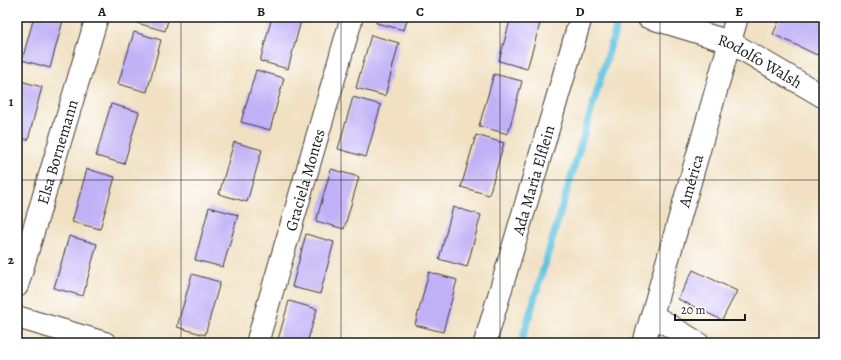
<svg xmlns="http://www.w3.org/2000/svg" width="841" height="360" font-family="Alegreya,serif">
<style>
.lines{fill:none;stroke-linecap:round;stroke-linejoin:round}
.stream{stroke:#62c4e0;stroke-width:7}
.building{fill:#c0b0f6}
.minor-casing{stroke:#3c3a35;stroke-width:24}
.minor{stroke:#fff;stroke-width:22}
.grid{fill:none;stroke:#1c1c1c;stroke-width:1;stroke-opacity:0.55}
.labels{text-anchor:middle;stroke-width:3;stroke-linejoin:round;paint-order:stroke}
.street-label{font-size:16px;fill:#1c1c1c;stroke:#fff}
.neatline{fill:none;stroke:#1c1c1c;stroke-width:1.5}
.grid-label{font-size:13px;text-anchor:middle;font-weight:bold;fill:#1c1c1c}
</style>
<rect width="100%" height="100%" fill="#fff"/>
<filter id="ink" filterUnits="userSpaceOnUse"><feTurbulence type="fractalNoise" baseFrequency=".025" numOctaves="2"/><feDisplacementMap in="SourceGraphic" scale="8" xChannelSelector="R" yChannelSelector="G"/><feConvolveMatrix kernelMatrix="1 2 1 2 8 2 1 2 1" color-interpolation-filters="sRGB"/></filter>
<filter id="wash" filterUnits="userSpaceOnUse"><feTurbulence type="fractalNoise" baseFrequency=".012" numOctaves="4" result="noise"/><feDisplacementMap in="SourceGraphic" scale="16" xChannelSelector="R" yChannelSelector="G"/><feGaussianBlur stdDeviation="0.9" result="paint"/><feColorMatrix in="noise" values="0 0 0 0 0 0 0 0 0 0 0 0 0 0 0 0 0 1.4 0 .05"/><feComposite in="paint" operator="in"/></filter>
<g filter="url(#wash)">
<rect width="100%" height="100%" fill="#f1e1c2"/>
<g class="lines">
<path class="stream" d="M521,343L616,28"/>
</g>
<g id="blocks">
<g class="building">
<path d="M34,17H64L50,68L22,60Z"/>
<path d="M139,17H169L165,31L137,23Z"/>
<path d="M272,17H302L288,69L260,61Z"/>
<path d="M378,17H408L404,30L376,23Z"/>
<path d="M511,17H542L527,69L499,61Z"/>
<path d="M781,17H813L824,22V41L817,55L773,34Z"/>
<path d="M134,32L161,40L147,92L118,84Z"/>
<path d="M371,35L399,43L385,96L356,88Z"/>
<path d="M256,70L284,78L270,130L241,122Z"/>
<path d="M494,74L522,81L508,134L479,126Z"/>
<path d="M17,80L42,87L28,140L17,137Z"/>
<path d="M353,97L381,105L366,157L338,149Z"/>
<path d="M111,104L139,112L124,164L96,156Z"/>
<path d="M476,135L504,143L489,195L461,187Z"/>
<path d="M234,142L262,150L247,202L219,194Z"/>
<path d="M87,169L115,177L100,229L72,222Z"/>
<path d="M331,169L359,177L344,229L316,221Z"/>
<path d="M209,207L238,215L223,267L195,260Z"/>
<path d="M453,207L481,215L467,267L439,259Z"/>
<path d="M306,234L334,242L320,294L292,287Z"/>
<path d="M69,236L97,244L83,296L54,288Z"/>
<path d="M693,270L737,291L722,320L678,299Z"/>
<path d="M429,272L457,280L443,332L415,325Z"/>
<path d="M192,274L220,282L205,335L177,327Z"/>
<path d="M289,301L317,309L307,343H277Z"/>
</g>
</g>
</g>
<g filter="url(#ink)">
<use href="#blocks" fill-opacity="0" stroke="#3c3a35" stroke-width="1"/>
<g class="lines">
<defs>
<g id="minor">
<path id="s1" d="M648,17L730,42L824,97"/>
<path id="s2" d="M17,286L97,17"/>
<path d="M652,315L698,343"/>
<path d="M17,317L105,343"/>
<path id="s3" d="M257,343L352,17"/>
<path id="s4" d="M485,343L581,17"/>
<path id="s5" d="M644,343L737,17"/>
</g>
</defs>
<use href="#minor" class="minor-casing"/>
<use href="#minor" class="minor"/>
</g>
</g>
<path class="grid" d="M181,17V343M341,17V343M500,17V343M660,17V343M17,180H824"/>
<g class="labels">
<g class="street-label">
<text dy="6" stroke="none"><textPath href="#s1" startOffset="121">Rodolfo Walsh</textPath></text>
<text dy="6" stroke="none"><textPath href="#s2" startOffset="140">Elsa Bornemann</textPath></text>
<text dy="6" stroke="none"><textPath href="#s3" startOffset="170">Graciela Montes</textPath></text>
<text dy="6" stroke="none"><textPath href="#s4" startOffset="170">Ada Maria Elflein</textPath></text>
<text dy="6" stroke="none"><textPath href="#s5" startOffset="169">América</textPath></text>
</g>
</g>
<rect width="841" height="360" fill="none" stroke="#fff" stroke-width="44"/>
<path d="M675 314v6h70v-6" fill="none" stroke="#1c1c1c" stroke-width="2"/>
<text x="681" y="314" font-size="12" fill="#1c1c1c" stroke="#ffffff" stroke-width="3" paint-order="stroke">20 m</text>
<rect x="22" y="22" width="797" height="316" class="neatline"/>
<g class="grid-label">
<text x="102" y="16">A</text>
<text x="261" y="16">B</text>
<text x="420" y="16">C</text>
<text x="580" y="16">D</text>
<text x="739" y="16">E</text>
<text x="11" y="106">1</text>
<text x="11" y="264">2</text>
</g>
</svg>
